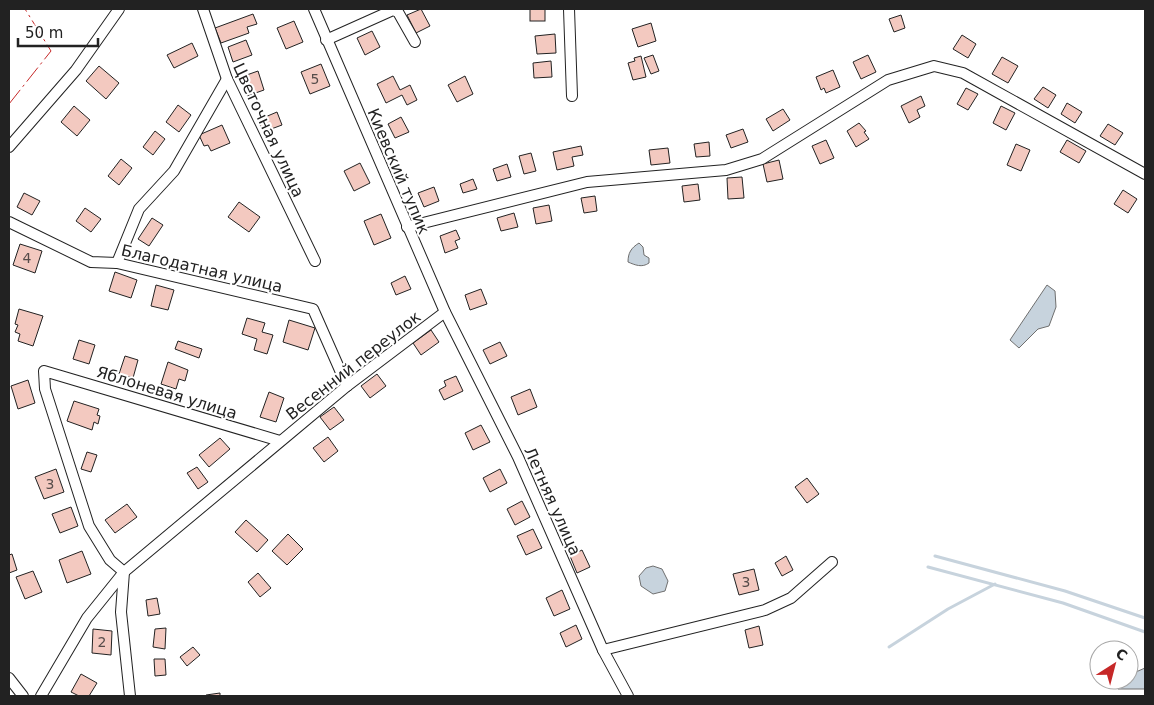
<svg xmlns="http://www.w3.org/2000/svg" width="1154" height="705" font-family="'DejaVu Sans',sans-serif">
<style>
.water{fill:#c7d3dd;stroke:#6f6f6f}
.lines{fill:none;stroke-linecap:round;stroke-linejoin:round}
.stream{stroke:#c7d3dd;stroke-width:3}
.building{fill:#f3c9c0;stroke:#222}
.minor-casing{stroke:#222;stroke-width:12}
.minor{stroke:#fff;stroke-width:10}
.power{stroke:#c62828;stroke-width:1;stroke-dasharray:18 4 2.5 4;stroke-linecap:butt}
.labels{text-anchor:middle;stroke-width:4;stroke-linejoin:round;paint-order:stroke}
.number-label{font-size:14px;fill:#564c4a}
.street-label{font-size:16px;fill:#222;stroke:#fff}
</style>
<rect width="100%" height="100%" fill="#fff"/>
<g class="water">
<path d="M639,243L643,247L644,255L649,258V263C642,268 635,265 628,262C628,253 631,248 639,243Z"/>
<path d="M1047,285L1055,291L1056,307L1049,326L1038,329L1019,348L1010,340Z"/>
<path d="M653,566L662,569L668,581L665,591L653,594L641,586L639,576L646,568Z"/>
<path d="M1145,668V689H1118L1114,681L1129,680V675Z"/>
</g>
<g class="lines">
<g class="stream">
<path d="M935,556L1065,591L1145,618"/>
<path d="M928,567L1063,603L1145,632"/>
<path d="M889,647L948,609L995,584"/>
</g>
</g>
<g class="building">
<path d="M421,9L430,26L416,33L407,15Z"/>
<rect x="530" y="9" width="15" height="12"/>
<path d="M253,14L257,24L247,27L249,33L221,43L215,28Z"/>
<path d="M901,15L905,28L894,32L889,19Z"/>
<path d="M294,21L303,42L286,49L277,28Z"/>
<path d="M651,23L656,41L638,47L632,29Z"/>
<path d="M372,31L380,47L365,55L357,38Z"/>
<path d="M555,34L556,53L537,54L535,36Z"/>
<path d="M962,35L976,44L968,58L953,49Z"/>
<path d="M246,40L252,55L233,62L228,47Z"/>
<path d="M192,43L198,56L174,68L167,55Z"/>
<path d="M653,55L659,71L651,74L644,58Z"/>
<path d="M868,55L876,72L861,79L853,62Z"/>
<path d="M641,56L646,77L633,80L628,63L635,61L634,58Z"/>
<path d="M1002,57L1018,66L1008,83L992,74Z"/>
<path d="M551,61L552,77L534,78L533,63Z"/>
<path d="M321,64L330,86L310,94L301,72Z"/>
<path d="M99,66L119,83L106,99L86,81Z"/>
<path d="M833,70L840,87L826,93L824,88L821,90L816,77Z"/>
<path d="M258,71L264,90L247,96L241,77Z"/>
<path d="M393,76L400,90L410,85L417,100L407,105L402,95L386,103L377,84Z"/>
<path d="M465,76L473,94L457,102L448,85Z"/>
<path d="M1043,87L1056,95L1048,108L1034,99Z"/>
<path d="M966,88L978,94L968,110L957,104Z"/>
<path d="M921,96L925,106L917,110L920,117L909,123L901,106Z"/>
<path d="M1067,103L1082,112L1075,123L1061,114Z"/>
<path d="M178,105L191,115L179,132L166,122Z"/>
<path d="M74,106L90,120L77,136L61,122Z"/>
<path d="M1001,106L1015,113L1006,130L993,123Z"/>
<path d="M783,109L790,120L773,131L766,119Z"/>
<path d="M277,112L282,125L263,132L258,120Z"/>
<path d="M401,117L409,132L395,138L388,124Z"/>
<path d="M859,123L866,131L864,132L869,139L856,147L847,131Z"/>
<path d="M1108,124L1123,133L1115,145L1100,136Z"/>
<path d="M222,125L230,143L211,151L208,145L204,146L199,135Z"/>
<path d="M743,129L748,142L731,148L726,135Z"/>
<path d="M155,131L165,139L153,155L143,147Z"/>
<path d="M826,140L834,158L820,164L812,146Z"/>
<path d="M1067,140L1086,151L1079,163L1060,152Z"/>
<path d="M709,142L710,156L696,157L694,144Z"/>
<path d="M1016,144L1030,150L1021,171L1007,165Z"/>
<path d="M581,146L583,155L572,157L574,166L557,170L553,152Z"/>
<path d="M668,148L670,163L651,165L649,150Z"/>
<path d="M531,153L536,171L524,174L519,156Z"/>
<path d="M121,159L132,168L119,185L108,176Z"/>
<path d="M779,160L783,179L767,182L763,164Z"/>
<path d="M360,163L370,183L354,191L344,171Z"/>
<path d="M507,164L511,177L497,181L493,169Z"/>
<path d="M742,177L744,198L728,199L727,178Z"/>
<path d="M473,179L477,189L463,193L460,184Z"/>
<path d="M698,184L700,200L684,202L682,186Z"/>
<path d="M434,187L439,201L424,207L418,193Z"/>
<path d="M1123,190L1137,199L1128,213L1114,204Z"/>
<path d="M24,193L40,201L32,215L17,207Z"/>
<path d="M595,196L597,211L584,213L581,198Z"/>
<path d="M239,202L260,217L249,232L228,217Z"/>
<path d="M549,205L552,221L536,224L533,208Z"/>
<path d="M85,208L101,219L91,232L76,221Z"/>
<path d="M514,213L518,227L501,231L497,218Z"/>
<path d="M381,214L391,238L374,245L364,221Z"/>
<path d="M152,218L163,225L149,246L138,239Z"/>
<path d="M456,230L460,239L455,241L458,248L445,253L440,236Z"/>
<path d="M20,244L42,251L35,273L13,265Z"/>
<path d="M115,272L137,280L131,298L109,291Z"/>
<path d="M405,276L411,289L396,295L391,283Z"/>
<path d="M156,285L174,290L168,310L151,306Z"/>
<path d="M481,289L487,304L470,310L465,295Z"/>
<path d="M19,309L43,316L33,346L18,341L20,334L15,332L18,325L15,324Z"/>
<path d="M247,318L265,323L262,332L273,335L267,354L254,350L257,339L242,334Z"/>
<path d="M289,320L315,328L308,350L283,342Z"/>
<path d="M431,330L439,342L421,355L413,343Z"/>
<path d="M79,340L95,345L89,364L73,359Z"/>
<path d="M178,341L202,349L199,358L175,349Z"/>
<path d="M500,342L507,356L490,364L483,350Z"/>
<path d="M125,356L138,360L133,378L119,374Z"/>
<path d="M168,362L188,370L185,381L179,379L176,389L161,384Z"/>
<path d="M377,374L386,386L370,398L361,386Z"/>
<path d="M456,376L463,391L444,400L439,390L446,386L444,381Z"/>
<path d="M28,380L35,403L18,409L11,386Z"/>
<path d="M530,389L537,407L518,415L511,397Z"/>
<path d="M269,392L284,398L276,422L260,417Z"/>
<path d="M74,401L99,409L97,415L100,416L98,424L94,422L92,430L67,421Z"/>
<path d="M334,407L344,420L330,430L320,417Z"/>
<path d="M481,425L490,442L473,450L465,433Z"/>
<path d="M328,437L338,451L324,462L313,448Z"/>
<path d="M220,438L230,449L209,467L199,455Z"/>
<path d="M87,452L97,455L91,472L81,469Z"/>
<path d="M197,467L208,482L198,489L187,473Z"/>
<path d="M56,469L64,492L44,499L35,477Z"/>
<path d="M500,469L507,483L490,492L483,478Z"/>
<path d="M807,478L819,494L807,503L795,487Z"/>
<path d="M522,501L530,517L515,525L507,509Z"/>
<path d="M127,504L137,517L115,533L105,520Z"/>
<path d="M71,507L78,526L60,533L52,514Z"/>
<path d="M246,520L268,540L257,552L235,532Z"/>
<path d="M533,529L542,548L526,555L517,536Z"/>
<path d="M288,534L303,549L287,565L272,551Z"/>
<path d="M582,550L590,567L577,573L570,556Z"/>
<path d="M82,551L91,574L67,583L59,560Z"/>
<path d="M12,554L17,570L9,573V555Z"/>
<path d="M786,556L793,570L782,576L775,563Z"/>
<path d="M754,569L759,590L739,595L733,574Z"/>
<path d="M33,571L42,592L25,599L16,577Z"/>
<path d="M258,573L271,588L260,597L248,582Z"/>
<path d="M562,590L570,609L554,616L546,598Z"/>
<path d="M157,598L160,614L148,616L146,600Z"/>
<path d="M576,625L582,639L566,647L560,633Z"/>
<path d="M759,626L763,645L749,648L745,630Z"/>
<path d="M166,628L165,649L153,647L155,629Z"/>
<path d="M93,629L112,631L111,655L92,653Z"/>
<path d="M193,647L200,655L187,666L180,657Z"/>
<path d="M154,659H165L166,675L155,676Z"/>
<path d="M81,674L97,683L89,696H79L71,692Z"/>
<path d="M220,693V696H206V695Z"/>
</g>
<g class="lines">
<defs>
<g id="minor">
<path d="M203,9L227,79L315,261"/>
<path d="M314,9L445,312L518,457L603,650L628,696"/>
<path d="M569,9L572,96"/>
<path d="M326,40L393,10L398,12L415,42"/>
<path d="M9,147L76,70L119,9"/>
<path d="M9,222L91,262L117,263L313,309L347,386"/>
<path d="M407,227L587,182L726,170L762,159L888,80L934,66L963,73L1145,174"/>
<path d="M117,263L139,209L174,171L227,79"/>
<path d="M124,572L110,560L89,526L45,389L44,371L280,441"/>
<path d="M124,572L121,612L130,696"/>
<path d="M603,650L765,610L791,598L832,562"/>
<path d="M9,678L23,696"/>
<path d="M41,696L87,618L124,572L347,386L445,312"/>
</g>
</defs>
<use href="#minor" class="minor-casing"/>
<use href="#minor" class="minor"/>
<path class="power" d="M9,104L51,51L25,9"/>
</g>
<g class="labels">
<g class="number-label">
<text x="315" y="84">5</text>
<text x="27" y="263">4</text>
<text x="50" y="489">3</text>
<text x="746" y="587">3</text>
<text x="102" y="647">2</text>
</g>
<g class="street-label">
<text transform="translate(269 130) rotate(65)" y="6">Цветочная улица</text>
<text transform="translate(399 171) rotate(67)" y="6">Киевский тупик</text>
<text transform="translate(202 268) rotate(13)" y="6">Благодатная улица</text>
<text transform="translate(353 365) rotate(-38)" y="6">Весенний переулок</text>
<text transform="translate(167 392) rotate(17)" y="6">Яблоневая улица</text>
<text transform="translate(553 501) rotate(66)" y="6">Летняя улица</text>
</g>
</g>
<rect width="1154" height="705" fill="none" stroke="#222222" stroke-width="20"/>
<g transform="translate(1114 665) rotate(36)"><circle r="24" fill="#ffffff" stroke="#a7a7a7"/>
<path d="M0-4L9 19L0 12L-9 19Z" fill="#c62828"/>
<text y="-8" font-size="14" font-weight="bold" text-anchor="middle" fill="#222222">С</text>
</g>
<path d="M18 38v8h80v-8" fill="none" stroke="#222222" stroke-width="2.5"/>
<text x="25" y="38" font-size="15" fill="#222222" stroke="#ffffff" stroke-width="4" paint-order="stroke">50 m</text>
</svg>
